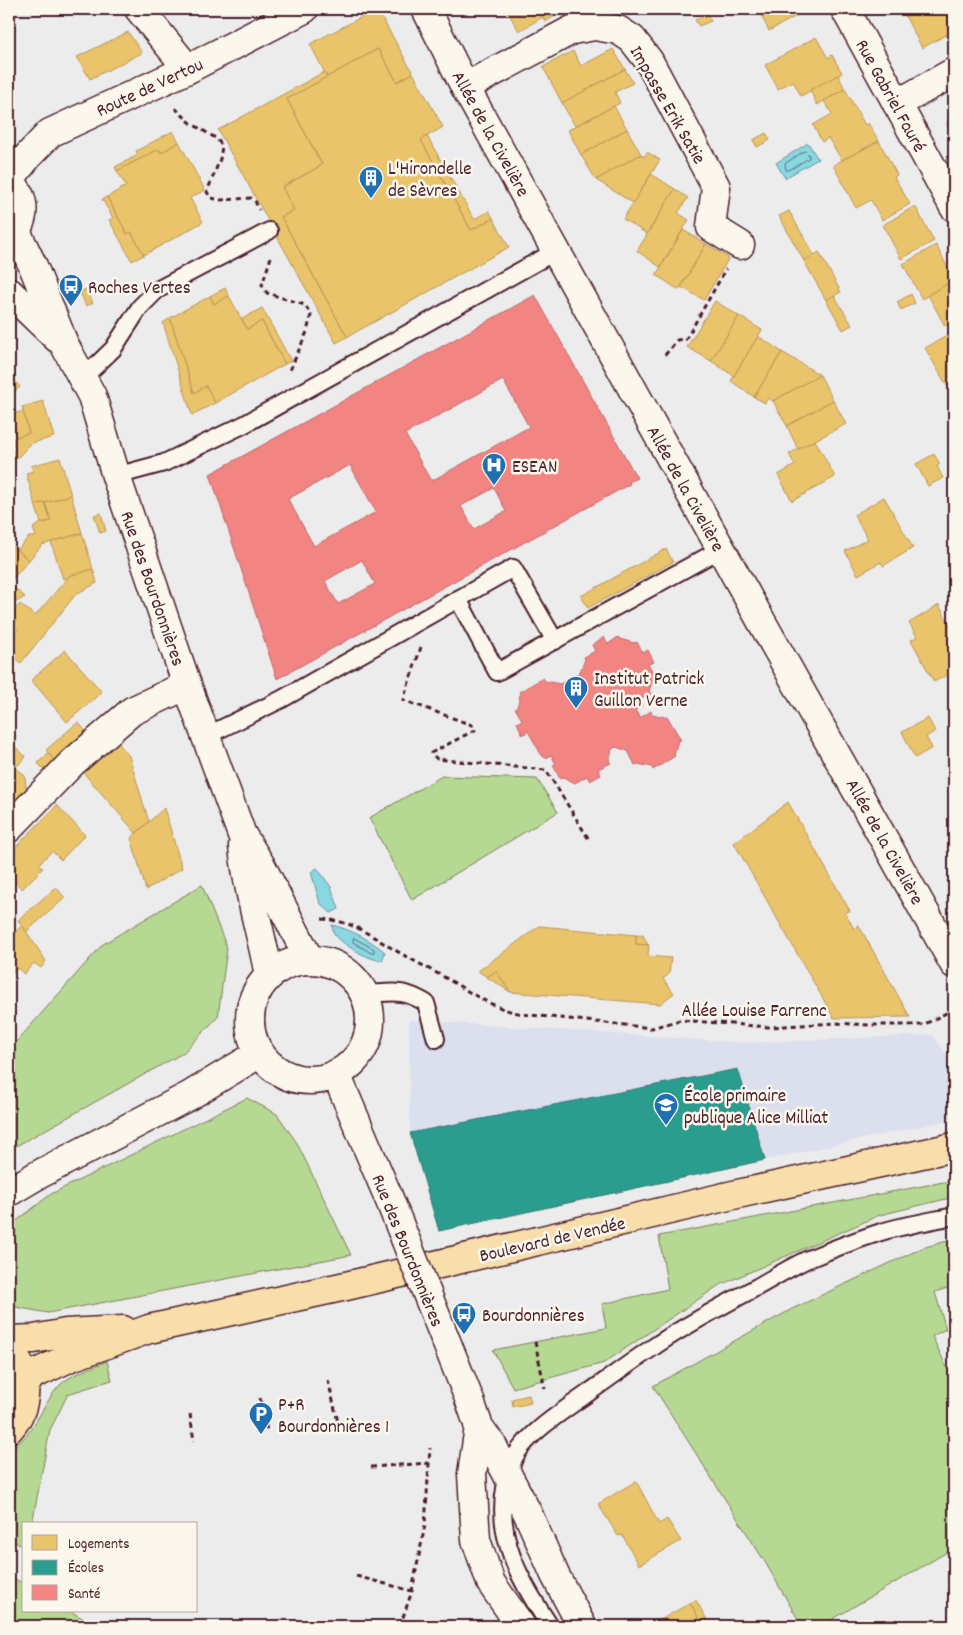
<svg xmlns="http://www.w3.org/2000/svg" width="963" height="1635" font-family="Dekko,sans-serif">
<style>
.built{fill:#dbdfee}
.green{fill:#b5d892;stroke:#807c5e}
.water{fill:#88d8e2;stroke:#6f8e99}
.homes{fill:#e9c46a;stroke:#b99257}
.schools{fill:#2a9d8f;stroke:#347771}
.health{fill:#f28482;stroke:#c06668;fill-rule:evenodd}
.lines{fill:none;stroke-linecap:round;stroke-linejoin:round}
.shore{stroke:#636974;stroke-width:1}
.service-casing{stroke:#4a1f2b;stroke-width:20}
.minor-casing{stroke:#4a1f2b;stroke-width:31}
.tertiary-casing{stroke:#4a1f2b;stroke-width:31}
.secondary-casing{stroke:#4a1f2b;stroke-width:31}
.primary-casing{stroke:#4a1f2b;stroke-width:31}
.path{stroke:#4a1f2b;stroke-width:3;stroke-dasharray:5 4;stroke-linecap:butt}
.service{stroke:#fbf7ec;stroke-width:16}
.minor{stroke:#fbf7ec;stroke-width:28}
.tertiary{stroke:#fbf7ec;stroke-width:28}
.secondary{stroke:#fbf7ec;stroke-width:28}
.primary{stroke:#f8deab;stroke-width:28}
.tertiary-bridge-casing{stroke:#4a1f2b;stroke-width:31;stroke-linecap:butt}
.tertiary-bridge{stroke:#fbf7ec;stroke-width:28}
.labels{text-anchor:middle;stroke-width:5;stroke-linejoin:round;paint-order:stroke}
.street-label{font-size:19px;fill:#4a1f2b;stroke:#fbf7ec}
.poi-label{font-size:19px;fill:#4a1f2b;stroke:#fbf7ec;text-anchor:start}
</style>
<rect width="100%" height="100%" fill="#ececed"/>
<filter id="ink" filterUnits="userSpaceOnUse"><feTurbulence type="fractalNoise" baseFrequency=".02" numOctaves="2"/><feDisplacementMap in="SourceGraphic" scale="10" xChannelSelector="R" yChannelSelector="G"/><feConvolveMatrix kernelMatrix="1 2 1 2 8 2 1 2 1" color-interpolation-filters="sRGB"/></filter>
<g filter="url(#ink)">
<path class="built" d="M409,1020L746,1043L933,1035L954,1066V1119L439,1231L410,1133Z"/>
<g class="green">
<path d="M442,776L537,779L558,812L412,900L369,818Z"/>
<path d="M202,885L227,948L218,1017L183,1053L9,1150V1050L103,944Z"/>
<path d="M247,1098L277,1114L297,1143L351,1255L48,1313L10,1306V1226L51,1194Z"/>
<path d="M954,1180V1197L880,1215L718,1286L604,1363L513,1388L493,1350L606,1328L602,1304L668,1289L659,1236Z"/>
<path d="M954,1239V1286L935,1292L946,1329L932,1336L954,1383V1548L821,1626H802L765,1562L653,1386L792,1309L922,1248Z"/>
<path d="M107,1361L112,1380L68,1394L50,1430L32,1524H24V1547L9,1539V1450C34,1436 41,1406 59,1386C70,1374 92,1368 107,1361Z"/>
<path d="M9,1576L24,1584V1611H70L96,1626H26L9,1618Z"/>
</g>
<g class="water">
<path d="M808,143L818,159L785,178L776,163Z"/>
<path d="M317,868L331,887L339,909L331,913L320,903L311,872Z"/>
<path d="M332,925C352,930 369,939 385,952L382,961C368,959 346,947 336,936C333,934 333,929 332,925Z"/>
</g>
<g class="homes">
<path d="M377,9L413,73L397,82L378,49L327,77L310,44Z"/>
<path d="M506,9H539L543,17L519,31Z"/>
<path d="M539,9H567L545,22Z"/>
<path d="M758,9H806L807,10L769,31Z"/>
<path d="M901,9H918L905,16Z"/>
<path d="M918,9H954V16L947,20L953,31L922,48L905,16Z"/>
<path d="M707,14L711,21L699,26L695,20Z"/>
<path d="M128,32L142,53L90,79L77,57Z"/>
<path d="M816,37L828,58L832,55L842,73L801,96L793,81L778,89L765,65Z"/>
<path d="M378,49L397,82L413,73L443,127L421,140L471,230L493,218L509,247L347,337L281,217L294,210L282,187L322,165L287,99Z"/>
<path d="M613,49L625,69L562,103L543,67L573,51L581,66Z"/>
<path d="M625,69L633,83L615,92L620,103L575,126L562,103Z"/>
<path d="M324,72L327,77L287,99L322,165L282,187L294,210L281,217L347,337L336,343L218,130Z"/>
<path d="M838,75L845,89L817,105L810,90Z"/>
<path d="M845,89L865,125L868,123L879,141L842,160L828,138L822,142L813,125L832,114L824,101Z"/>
<path d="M954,105V139L947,125L952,106Z"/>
<path d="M614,106L627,129L581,155L568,130Z"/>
<path d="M627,129L641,154L596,180L581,155Z"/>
<path d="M173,131L179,142L161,153L159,149L117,171L115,167L138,155L136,151Z"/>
<path d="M766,133L770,140L757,147L753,140Z"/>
<path d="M427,136L474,219L489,211L493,218L471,230L421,140Z"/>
<path d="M879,141L897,175L894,177L910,204L882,220L871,200L856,208L833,165Z"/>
<path d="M179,142L205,190L190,198L203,222L144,255L131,232L127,234L107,197L126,186L117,171L159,149L161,153Z"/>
<path d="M647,152L660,160L633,203L596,180L641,154L644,157Z"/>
<path d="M651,174L675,189L647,234L623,219Z"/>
<path d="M675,189L688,198L678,213L689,220L660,267L637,251Z"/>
<path d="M107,197L127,234L131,232L144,255L132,261L109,220L113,218L102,199Z"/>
<path d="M915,206L934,241L901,259L883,225Z"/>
<path d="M789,211L814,255L804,261L779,216Z"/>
<path d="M683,230L706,244L679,290L656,275Z"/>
<path d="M706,244L729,258L704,300L681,287Z"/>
<path d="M936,245L954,280L922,299L903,264Z"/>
<path d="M819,252L841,292L826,300L804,261Z"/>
<path d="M954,280V321L945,326L928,295Z"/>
<path d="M225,288L229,296L214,304L210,296Z"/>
<path d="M86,289L93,303L86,306L80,292Z"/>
<path d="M911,294L915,303L901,310L897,302Z"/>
<path d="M834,295L852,325L843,330L826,300Z"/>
<path d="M210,296L214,304L229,296L247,329L262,321L285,364L215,403L206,386L194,393L170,318Z"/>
<path d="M715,301L739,316L711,361L687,347Z"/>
<path d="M262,308L291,361L285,364L262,321L247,329L242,319Z"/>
<path d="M739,316L762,330L734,376L711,361Z"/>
<path d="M170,318L194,393L206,386L215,403L192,415L163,323Z"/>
<path d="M954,332V381L947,386L925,348Z"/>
<path d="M758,336L782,352L754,397L731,381Z"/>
<path d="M782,352L820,375L773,401L768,398L765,403L754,397Z"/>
<path d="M9,367L14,373L10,376L20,387L9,396Z"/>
<path d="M820,375L833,400L787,426L773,401Z"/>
<path d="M833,400L846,424L798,449L787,426Z"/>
<path d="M43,401L54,437L32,443L17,458L10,453L16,449L10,443L16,437L29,433L22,407Z"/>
<path d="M23,411L29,433L16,437L10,415Z"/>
<path d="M815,440L835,477L792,501L778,475L795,465L789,454Z"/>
<path d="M934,454L940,464L937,466L943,478L928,486L916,464Z"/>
<path d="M60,458L71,495L45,503L35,504L26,473L33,471L31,466Z"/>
<path d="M71,495L82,533L42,545L29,560L17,550L29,537H36L33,528L41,523L51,521L45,503Z"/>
<path d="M884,497L913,548L883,566L881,562L858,575L845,551L868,539L854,515Z"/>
<path d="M45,503L51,521L41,523L35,504Z"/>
<path d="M101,513L106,531L100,533L94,515Z"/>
<path d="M82,533L93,569L63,579L51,542Z"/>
<path d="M10,544L29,560L9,583V545Z"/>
<path d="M666,549L673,562L588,608L581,596Z"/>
<path d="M93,569L97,583L76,594L21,663L9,653V640L18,629L9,621V616L20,604L35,616L69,576Z"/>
<path d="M9,583L25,597L9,606Z"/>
<path d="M939,605L954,633V671L934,682L911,640L917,637L909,623Z"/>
<path d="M65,650L102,692L67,722L31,680Z"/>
<path d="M928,718L935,731L926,737L932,748L915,758L902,732Z"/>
<path d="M78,722L88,734L56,762L46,750Z"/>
<path d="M116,740L129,756L149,822L136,833L81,770Z"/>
<path d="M9,741L26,757L16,767L25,776L26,789L9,807Z"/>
<path d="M48,753L56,762L50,764L44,770L38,763Z"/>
<path d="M788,802L850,911L845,912L854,929L858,927V924L910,1017L834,1018L734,843Z"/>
<path d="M57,805L85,835L61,860L52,851L39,864L43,868L22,889L9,876V854Z"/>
<path d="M164,808L182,868L146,890L131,838Z"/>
<path d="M56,887L65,898L26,932L18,920Z"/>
<path d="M22,925L46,961L41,968L34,963L24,974L17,968L9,979V940Z"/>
<path d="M539,926L636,935V944L649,945L648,956L671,958L669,974L663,979L674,993L660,1004L510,992L496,971L487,977L478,971Z"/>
<path d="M636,935H643L648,945L636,944Z"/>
<path d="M496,971L510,992L487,977Z"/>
<path d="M529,1395L531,1403L513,1407L512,1399Z"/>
<path d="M636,1481L659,1524L667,1519L681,1541L639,1565L622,1535L618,1536L598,1504Z"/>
<path d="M696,1600L706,1618L701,1622L690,1603Z"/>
<path d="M690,1603L701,1622L706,1618L711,1626H656L655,1623Z"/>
</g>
<path class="schools" d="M738,1069L765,1160L439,1231L410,1133Z"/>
<g class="health">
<path d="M535,295L637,478L629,482L630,484L277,679L210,474ZM503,380L529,427L431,481L405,434ZM350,465L376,512L314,546L288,499ZM494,488L506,511L474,529L461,506ZM362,560L375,584L338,604L325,581Z"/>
<path d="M604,637L608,644L618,637L620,639L634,643L637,642L643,653L648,650L654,662L648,664L656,677H654L649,691L651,694L638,700L642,706L635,710L640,718L651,711L652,714L665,717L667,716L681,740L678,741L674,754L675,756L653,770L652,767L638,764L635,765L628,751L616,747L612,749L609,761L611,763L598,769L601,775L590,781L587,776L575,783L563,777L560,779L553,765L556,764L551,755L546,758L542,756L528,731L523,735L517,723L522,720L515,708H517L520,695L519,692L543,678L545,681L560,684L580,672L585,659L584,657L595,651L592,645Z"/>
</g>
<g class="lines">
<g class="shore">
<path d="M805,151L809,155V158L789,170H786L785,164Z"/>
<path d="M354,938L374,949V952L371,953L353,942Z"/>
</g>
<defs>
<g id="service">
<path d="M83,378L113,349L140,307L157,290L269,231"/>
<path d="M116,476L164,463L243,425L556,251"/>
<path d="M458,599L497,672L721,549"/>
<path d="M206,736L282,699L513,568L555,641"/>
<path d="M365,994C391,993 402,988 426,1003L436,1039"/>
<path d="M550,1626C516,1574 487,1524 513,1461C523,1435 568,1408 591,1391C611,1377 631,1362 652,1348C685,1325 722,1306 757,1287C773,1278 789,1268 806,1260C830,1250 856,1240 881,1232C905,1225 930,1221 954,1216"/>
</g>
<g id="minor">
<path d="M139,9L188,69"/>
<path d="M426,9L465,87L556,251L736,576L954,964"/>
<path d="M845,9L954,207"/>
<path d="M465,87L572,30L595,26L618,30L632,39L649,61L716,187L711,227L740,245"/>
<path d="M897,104L954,72"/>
<path d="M9,828L72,763L132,711L187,685"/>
</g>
<g id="tertiary">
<path d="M16,231L33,266L64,344L92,396L116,476L187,685L242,835L262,867L309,959"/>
<path d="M9,292L57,338"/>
<path d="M243,846C247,890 261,932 269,975"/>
<circle cx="310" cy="1020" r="60"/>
<path d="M336,1074L388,1196"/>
<path d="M9,1192L36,1176L189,1096L260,1053"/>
<path d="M470,1401L479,1427L492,1445L528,1514L555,1575L582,1626"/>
<path d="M479,1427L472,1474L476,1540L491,1583L521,1626"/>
</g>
<g id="secondary">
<path d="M9,180L29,155L50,133L188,69L304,9"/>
<path d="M9,180C27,199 27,220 9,239"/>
</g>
<g id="primary">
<path d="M9,1340L34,1339L66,1333L123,1330"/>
<path d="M9,1348C29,1372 30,1406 9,1429"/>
<path d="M25,1386L31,1375L41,1371L71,1357L149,1329L346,1286L733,1195L954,1147"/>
</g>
</defs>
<use href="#service" class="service-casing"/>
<use href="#minor" class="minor-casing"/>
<use href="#tertiary" class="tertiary-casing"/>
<use href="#secondary" class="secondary-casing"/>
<use href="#primary" class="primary-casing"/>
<g class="path">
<path d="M175,108L191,123L217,139L222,146L220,159L207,192L211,198L221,200L251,198L255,201L259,210"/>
<path d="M271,257L262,285L267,293L305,305L311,315L307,332L290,370"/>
<path d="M665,355L677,340L686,339L726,269"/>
<path d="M421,647L403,700L472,725L475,730L431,753L437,759L546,770L590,841"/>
<path d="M322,919C354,921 369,935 395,950C415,962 436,972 456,984C477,997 497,1009 522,1014L652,1028L680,1020L769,1027L835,1023L870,1025H923L954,1009"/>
<path d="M535,1342L545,1389"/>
<path d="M328,1380L338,1422"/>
<path d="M260,1398L267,1431"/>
<path d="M190,1414L194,1441"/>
<path d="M371,1467L429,1463"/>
<path d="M356,1576L412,1591"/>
<path d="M400,1626L412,1591L425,1525L430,1448"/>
</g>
<use href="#service" class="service"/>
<use href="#minor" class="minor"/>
<use href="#tertiary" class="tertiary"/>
<use href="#secondary" class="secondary"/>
<use href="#primary" class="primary"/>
<defs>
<path id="tertiary-bridge" d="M388,1196L470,1401"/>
</defs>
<use href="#tertiary-bridge" class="tertiary-bridge-casing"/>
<use href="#tertiary-bridge" class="tertiary-bridge"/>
</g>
</g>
<defs>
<symbol id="building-pin" viewBox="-11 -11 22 30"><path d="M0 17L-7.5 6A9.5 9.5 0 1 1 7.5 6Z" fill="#1f6fb2" stroke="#fbf7ec"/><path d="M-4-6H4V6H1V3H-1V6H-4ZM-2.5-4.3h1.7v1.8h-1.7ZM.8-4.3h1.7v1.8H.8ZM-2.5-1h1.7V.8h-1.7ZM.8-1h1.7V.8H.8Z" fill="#fff"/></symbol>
<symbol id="bus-pin" viewBox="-11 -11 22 30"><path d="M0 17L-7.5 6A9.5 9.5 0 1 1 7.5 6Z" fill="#1f6fb2" stroke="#fbf7ec"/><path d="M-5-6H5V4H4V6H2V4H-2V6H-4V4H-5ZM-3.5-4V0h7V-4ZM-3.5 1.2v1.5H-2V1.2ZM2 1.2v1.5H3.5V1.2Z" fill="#fff"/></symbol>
<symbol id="hospital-pin" viewBox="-11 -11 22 30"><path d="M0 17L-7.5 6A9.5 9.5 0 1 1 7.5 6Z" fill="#1f6fb2" stroke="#fbf7ec"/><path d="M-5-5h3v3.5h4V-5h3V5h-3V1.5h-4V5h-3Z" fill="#fff"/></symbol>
<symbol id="school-pin" viewBox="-11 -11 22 30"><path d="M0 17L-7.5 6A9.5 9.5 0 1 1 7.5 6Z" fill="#1f6fb2" stroke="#fbf7ec"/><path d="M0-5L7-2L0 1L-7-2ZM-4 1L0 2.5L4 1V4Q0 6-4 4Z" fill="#fff"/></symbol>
<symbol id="parking-pin" viewBox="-11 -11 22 30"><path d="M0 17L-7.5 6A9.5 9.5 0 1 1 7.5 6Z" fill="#1f6fb2" stroke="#fbf7ec"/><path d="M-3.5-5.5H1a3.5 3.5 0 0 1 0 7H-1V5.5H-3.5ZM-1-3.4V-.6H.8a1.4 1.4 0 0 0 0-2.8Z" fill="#fff"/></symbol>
</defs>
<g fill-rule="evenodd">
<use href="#building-pin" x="357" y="164" width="28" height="38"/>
<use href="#bus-pin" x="57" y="272" width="28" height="38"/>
<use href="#hospital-pin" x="480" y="451" width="28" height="38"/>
<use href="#building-pin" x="562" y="674" width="28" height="38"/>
<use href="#school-pin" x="652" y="1091" width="28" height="38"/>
<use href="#bus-pin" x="450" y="1300" width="28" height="38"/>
<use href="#parking-pin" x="247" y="1400" width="28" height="38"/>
</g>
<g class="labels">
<g class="street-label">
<text transform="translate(149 86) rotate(-25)" y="7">Route de Vertou</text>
<text transform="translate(892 95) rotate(61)" y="7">Rue Gabriel Fauré</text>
<text transform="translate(669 104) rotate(60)" y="7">Impasse Erik Satie</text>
<text transform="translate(492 133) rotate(61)" y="7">Allée de la Civelière</text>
<text transform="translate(687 488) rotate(61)" y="7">Allée de la Civelière</text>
<text transform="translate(154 588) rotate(71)" y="7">Rue des Bourdonnières</text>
<text transform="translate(886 841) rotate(61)" y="7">Allée de la Civelière</text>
<text x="754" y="1016">Allée Louise Farrenc</text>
<text transform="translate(552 1238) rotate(-13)" y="7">Boulevard de Vendée</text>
<text transform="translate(409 1250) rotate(68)" y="7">Rue des Bourdonnières</text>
</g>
<g class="poi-label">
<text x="388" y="174">L'Hirondelle<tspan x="388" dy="22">de Sèvres</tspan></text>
<text x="88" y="293">Roches Vertes</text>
<text x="512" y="472">ESEAN</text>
<text x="594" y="684">Institut Patrick<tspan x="594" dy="22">Guillon Verne</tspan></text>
<text x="684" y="1101">École primaire<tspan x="684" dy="22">publique Alice Milliat</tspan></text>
<text x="482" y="1321">Bourdonnières</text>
<text x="278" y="1410">P+R<tspan x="278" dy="22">Bourdonnières 1</tspan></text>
</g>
</g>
<rect width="963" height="1635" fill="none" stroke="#fbf7ec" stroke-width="30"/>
<rect x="15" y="15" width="933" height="1605" fill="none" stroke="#4a1f2b" stroke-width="2" filter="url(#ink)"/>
<rect x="22" y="1522" width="175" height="90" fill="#fbf7ec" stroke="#b4a19f"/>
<rect x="32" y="1535" width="25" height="15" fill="#e9c46a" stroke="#b4a19f"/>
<text x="68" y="1548" font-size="15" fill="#4a1f2b">Logements</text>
<rect x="32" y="1560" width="25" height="15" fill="#2a9d8f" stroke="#b4a19f"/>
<text x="68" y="1572" font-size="15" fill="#4a1f2b">Écoles</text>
<rect x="32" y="1585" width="25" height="15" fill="#f28482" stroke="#b4a19f"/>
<text x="68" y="1598" font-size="15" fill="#4a1f2b">Santé</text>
</svg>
